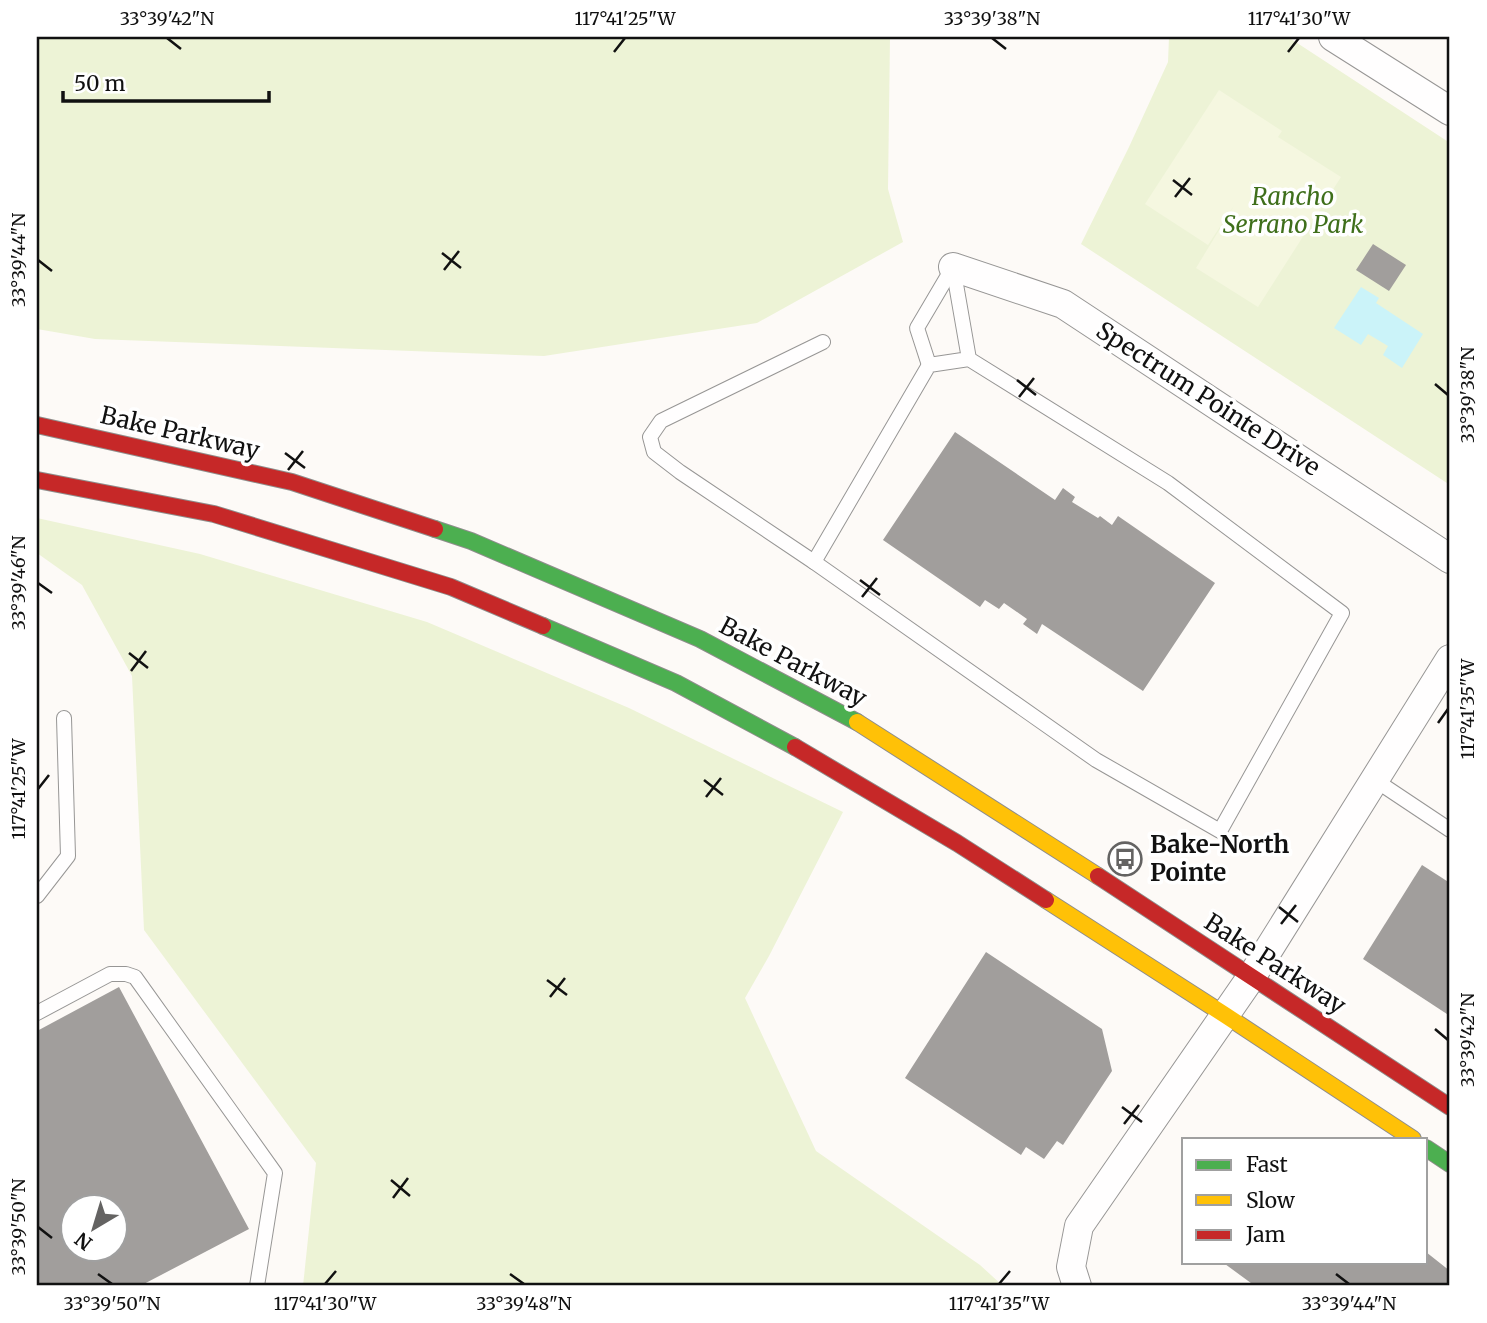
<svg xmlns="http://www.w3.org/2000/svg" width="1487" height="1323" font-family="Merriweather,serif">
<style>
.green{fill:#edf3d6}
.pitch{fill:#f5f7e0}
.water{fill:#cbf3f9}
.building{fill:#a19e9c;fill-rule:evenodd}
.lines{fill:none;stroke-linecap:round;stroke-linejoin:round}
.lane-casing{stroke:#979695;stroke-width:16}
.street-casing{stroke:#979695;stroke-width:30}
.fast-casing{stroke:#8e8d8b;stroke-width:18}
.slow-casing{stroke:#8e8d8b;stroke-width:18}
.jam-casing{stroke:#8e8d8b;stroke-width:18}
.lane{stroke:#fffefe;stroke-width:14}
.street{stroke:#fffefe;stroke-width:28}
.fast{stroke:#4caf50;stroke-width:16}
.slow{stroke:#ffc107;stroke-width:16}
.jam{stroke:#c62828;stroke-width:16}
.ticks{fill:none;stroke:#111;stroke-width:2.5}
.labels{text-anchor:middle;stroke-width:7;stroke-linejoin:round;paint-order:stroke}
.park-label{font-size:24px;font-style:italic;fill:#3f6f1b;stroke:#fff}
.street-label{font-size:24px;fill:#111;stroke:#fff}
.poi-label{font-size:24px;font-weight:bold;fill:#111;stroke:#fff;text-anchor:start}
.neatline{fill:none;stroke:#111;stroke-width:2.5}
.ticks-label{font-size:18px;text-anchor:middle;fill:#111}
</style>
<rect width="100%" height="100%" fill="#fdfaf7"/>
<g class="green">
<path d="M37,37H890L888,189L903,242L757,323L544,356L95,339L37,329Z"/>
<path d="M1169,37H1288L1450,143V485L1081,244L1129,147L1168,62Z"/>
<path d="M37,518L200,554L427,622L629,708L843,812L769,956L745,998L816,1151L980,1265L1003,1286H303L316,1163L144,930L132,676L82,585L37,553Z"/>
</g>
<path class="pitch" d="M1219,90L1282,131L1278,137L1341,177L1258,307L1196,268L1235,204L1208,245L1145,204Z"/>
<path class="water" d="M1361,287L1379,298L1376,303L1423,334L1402,368L1383,355L1388,346L1368,334L1361,345L1334,328Z"/>
<g class="building">
<path d="M1373,244L1406,265L1389,291L1356,270Z"/>
<path d="M955,432L1055,500L1063,488L1075,497L1072,502L1098,518L1100,516L1112,525L1118,516L1215,583L1143,691L1042,624L1037,634L1023,624L1027,619L1004,603L999,609L985,600L980,607L883,540Z"/>
<path d="M1422,865L1450,883V1016L1363,959Z"/>
<path d="M986,952L1102,1029L1112,1071L1063,1145L1057,1141L1044,1159L1026,1147L1021,1155L905,1078Z"/>
<path d="M119,987L249,1229L140,1286H37V1031ZM74,1208H116V1250H74Z"/>
<path d="M1426,1252L1450,1271V1286H1255L1225,1264L1227,1262H1426Z"/>
</g>
<g class="lines">
<defs>
<g id="lane">
<path d="M953,267L969,359L1168,483L1342,613L1220,831L1096,760L814,562L929,365L969,359"/>
<path d="M929,365L917,328L953,267"/>
<path d="M814,562L680,472L654,452L650,437L661,421L823,342"/>
<path d="M1375,780L1450,830"/>
<path d="M37,896L68,856L64,718"/>
<path d="M37,1013L110,974H126L135,977L275,1173L257,1286"/>
</g>
<g id="street">
<path d="M1333,37L1450,111"/>
<path d="M953,267L1063,304L1450,559"/>
<path d="M1077,1286L1071,1267L1079,1226L1252,976L1450,659"/>
</g>
<g id="fast">
<path d="M435,529L471,541L700,639L857,722"/>
<path d="M543,626L676,683L795,747"/>
<path d="M1426,1148L1450,1164"/>
</g>
<g id="slow">
<path d="M857,722L1098,876"/>
<path d="M1046,900L1225,1015L1413,1139"/>
</g>
<g id="jam">
<path d="M37,425L292,482L435,529"/>
<path d="M37,480L214,514L451,587L543,626"/>
<path d="M795,747L957,843L1046,900"/>
<path d="M1098,876L1450,1107"/>
</g>
</defs>
<use href="#lane" class="lane-casing"/>
<use href="#street" class="street-casing"/>
<use href="#fast" class="fast-casing"/>
<use href="#slow" class="slow-casing"/>
<use href="#jam" class="jam-casing"/>
<use href="#lane" class="lane"/>
<use href="#street" class="street"/>
<use href="#fast" class="fast"/>
<use href="#slow" class="slow"/>
<use href="#jam" class="jam"/>
</g>
<path class="ticks" d="M167,38L181,49M992,38L1006,49M614,52L625,38M1288,52L1299,38M1173,180L1192,195M1175,197L1190,178M442,253L461,268M38,260L52,271M444,270L459,251M1017,380L1036,395M1435,384L1448,395M1019,397L1034,378M285,453L305,468M288,470L303,451M860,580L880,595M38,583L52,593M862,597L877,578M129,653L148,668M131,671L146,651M1438,723L1448,709M704,780L723,795M38,789L49,775M706,797L721,778M1279,907L1298,922M1281,924L1296,905M547,980L567,995M550,997L565,978M1435,1029L1448,1040M1122,1107L1142,1122M1124,1124L1139,1105M391,1180L410,1196M393,1198L408,1178M38,1227L52,1238M98,1274L112,1284M510,1274L524,1284M1336,1274L1349,1284M325,1284L336,1271M999,1284L1010,1271"/>
<defs>
<symbol id="bus-ring" viewBox="-11 -11 22 22"><circle r="9.5" fill="#fff" stroke="#646362" stroke-width="1.5"/><path d="M-5-6H5V4H4V6H2V4H-2V6H-4V4H-5ZM-3.5-4V0h7V-4ZM-3.5 1.2v1.5H-2V1.2ZM2 1.2v1.5H3.5V1.2Z" fill="#646362"/></symbol>
</defs>
<g fill-rule="evenodd">
<use href="#bus-ring" x="1106" y="840" width="38" height="38"/>
</g>
<g class="labels">
<g class="park-label">
<text x="1293" y="205">Rancho<tspan x="1293" dy="28">Serrano Park</tspan></text>
</g>
<g class="street-label">
<text transform="translate(1208 399) rotate(33)" y="8">Spectrum Pointe Drive</text>
<text transform="translate(180 433) rotate(13)" y="8">Bake Parkway</text>
<text transform="translate(793 662) rotate(28)" y="8">Bake Parkway</text>
<text transform="translate(1275 964) rotate(33)" y="8">Bake Parkway</text>
</g>
<g class="poi-label">
<text x="1150" y="853">Bake-North<tspan x="1150" dy="28">Pointe</tspan></text>
</g>
</g>
<rect width="1487" height="1323" fill="none" stroke="#ffffff" stroke-width="77"/>
<rect x="1182" y="1138" width="245" height="126" fill="#ffffff" stroke="#a0a0a0" stroke-width="2"/>
<rect x="1196" y="1160" width="35" height="10" fill="#4caf50" stroke="#a0a0a0" stroke-width="2"/>
<text x="1246" y="1172" font-size="21" fill="#111111">Fast</text>
<rect x="1196" y="1195" width="35" height="10" fill="#ffc107" stroke="#a0a0a0" stroke-width="2"/>
<text x="1246" y="1208" font-size="21" fill="#111111">Slow</text>
<rect x="1196" y="1230" width="35" height="10" fill="#c62828" stroke="#a0a0a0" stroke-width="2"/>
<text x="1246" y="1242" font-size="21" fill="#111111">Jam</text>
<g transform="translate(94 1228) rotate(218)"><circle r="33" fill="#ffffff" stroke="#a0a0a0" stroke-width="2"/>
<path d="M0-5L12 26L0 18L-12 26Z" fill="#646362"/>
<text y="-10" font-size="19" font-weight="bold" text-anchor="middle" fill="#111111">N</text>
</g>
<path d="M63 91v10h206v-10" fill="none" stroke="#111111" stroke-width="3.5"/>
<text x="74" y="91" font-size="21" fill="#111111" stroke="#ffffff" stroke-width="5" paint-order="stroke">50 m</text>
<rect x="38" y="38" width="1410" height="1246" class="neatline"/>
<g class="ticks-label">
<text x="167" y="25">33°39'42"N</text>
<text x="625" y="25">117°41'25"W</text>
<text x="992" y="25">33°39'38"N</text>
<text x="1299" y="25">117°41'30"W</text>
<text transform="translate(19 260) rotate(-90)" y="6">33°39'44"N</text>
<text transform="translate(1468 395) rotate(-90)" y="6">33°39'38"N</text>
<text transform="translate(19 583) rotate(-90)" y="6">33°39'46"N</text>
<text transform="translate(1468 709) rotate(-90)" y="6">117°41'35"W</text>
<text transform="translate(19 789) rotate(-90)" y="6">117°41'25"W</text>
<text transform="translate(1468 1040) rotate(-90)" y="6">33°39'42"N</text>
<text transform="translate(19 1227) rotate(-90)" y="6">33°39'50"N</text>
<text x="112" y="1310">33°39'50"N</text>
<text x="325" y="1310">117°41'30"W</text>
<text x="524" y="1310">33°39'48"N</text>
<text x="999" y="1310">117°41'35"W</text>
<text x="1349" y="1310">33°39'44"N</text>
</g>
</svg>
